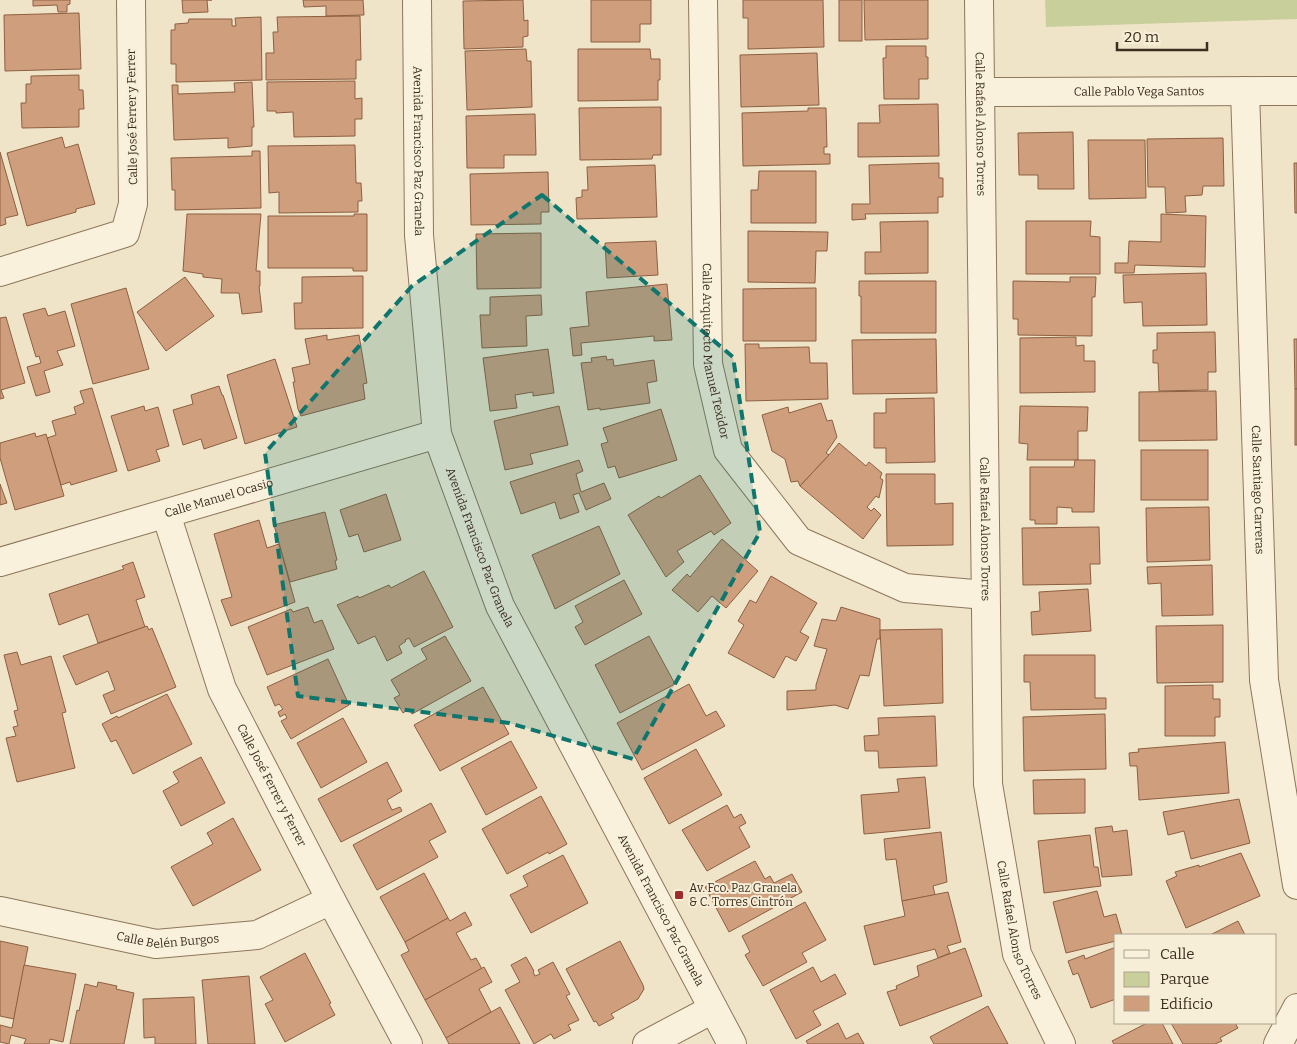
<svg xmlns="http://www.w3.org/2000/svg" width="1297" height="1044" font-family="Bitter,serif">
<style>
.green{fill:#c9cf9b}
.building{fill:#cf9f7d;stroke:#8d5f41}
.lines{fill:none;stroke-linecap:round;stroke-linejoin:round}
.minor-casing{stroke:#8d765c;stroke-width:30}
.minor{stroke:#faf1dc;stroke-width:28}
.marked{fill:#0f766e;fill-opacity:0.2;stroke:#0f766e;stroke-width:4;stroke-dasharray:10 6;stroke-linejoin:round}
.poi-dot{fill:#9e2a2b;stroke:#f7eed8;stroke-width:2}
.labels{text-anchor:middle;stroke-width:4;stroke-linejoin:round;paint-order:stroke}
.street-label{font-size:12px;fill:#3d2e20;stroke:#f7eed8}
.poi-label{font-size:12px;fill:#3d2e20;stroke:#f7eed8;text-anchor:start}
</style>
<rect width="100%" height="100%" fill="#f0e4c8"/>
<path class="green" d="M1045,0H1297V19L1046,27Z"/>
<g class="building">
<path d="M33,0H70V4L67,5V12H58L57,5L33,6Z"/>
<path d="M182,0H212H207L208,12L183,13Z"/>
<path d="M303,0H363L364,15L326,16V6L304,7Z"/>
<path d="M523,0L524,21L528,20V36L523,37V47L464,49L463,1Z"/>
<path d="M591,0H651V24H640V42H591Z"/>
<path d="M743,0H823L824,47L748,49V18H743Z"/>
<rect x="839" y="0" width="23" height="41"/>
<path d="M864,0H928V39L865,40Z"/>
<path d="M79,13L81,69L5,71L4,15Z"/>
<path d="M360,16L361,60H356V79L266,80V53H274L273,32H278L277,17Z"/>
<path d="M261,17L262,80L176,82V64H171V30H175V24L188,23L189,19H232V26H236L235,18Z"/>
<path d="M886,46H926V57H928V79H919V99H884L883,58H886Z"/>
<path d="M526,49L527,61H531L532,107L467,110L465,51Z"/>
<path d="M578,49H650L651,59H660V80H658V100L578,101Z"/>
<path d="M817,53L819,105L741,107L740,55Z"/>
<path d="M79,75V90H83L84,109H79V127L22,128L21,103H26V84H31V76Z"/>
<path d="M355,81V99L362,98V119H355V136L294,137L293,112L276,113V111H267V82Z"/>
<path d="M252,82L254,127H252V146L228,148V138L174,140L172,85H178V94L235,92L234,83Z"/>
<path d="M938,104L939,156L858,157V123H880L879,105Z"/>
<path d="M661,107V155H653L652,159L580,160L579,108Z"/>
<path d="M808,108H826L827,147H824V154H830V164L743,166L742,113L808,111Z"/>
<path d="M535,114L536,155H504V168H467L466,116Z"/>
<path d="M1073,132L1074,189H1038V175H1019L1018,133Z"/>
<path d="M62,137L65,148L78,144L95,204L76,209V212L27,226L7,153Z"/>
<path d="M1223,138L1224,186H1203L1202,195L1185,196L1186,212L1166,213L1165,187H1148L1147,139Z"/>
<path d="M1088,140H1145L1146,198L1089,199Z"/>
<path d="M355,145L356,183H361L362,201H358V212L279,213V192L269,193L268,146Z"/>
<path d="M252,151H260L261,208L175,210V190H172L171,158L252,156Z"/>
<path d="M0,152L18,215L5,218L6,224L0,226Z"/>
<path d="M939,163V178H943V197H938V213L865,214L866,219L852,220V204H870L869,165Z"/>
<path d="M1294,163H1297V213H1295Z"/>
<path d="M655,165L657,217L577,219L576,198L582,197V190H588L587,167Z"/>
<path d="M759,171H816V223H751V190H758Z"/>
<path d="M548,172L549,212H541V224L471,225L470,174Z"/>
<path d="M187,214H261L256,271H260V286H259L262,312L242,314L239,293H221L222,279L203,277V274L183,271Z"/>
<path d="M354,214H367V271H353V268H268V216H354Z"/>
<path d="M1161,214L1206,216L1205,267L1135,265L1134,273H1115V263H1128L1129,241L1161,242Z"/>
<path d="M928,221V273L865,274V252H881L880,222Z"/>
<path d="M1026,221H1091L1090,236L1100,237V274H1026Z"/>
<path d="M748,231L828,232L827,251H816L815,283L748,282Z"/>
<path d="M541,233V288L477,289L476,234Z"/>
<path d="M656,241L658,275L607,278L605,243Z"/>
<path d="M1206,273L1207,325L1143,326L1142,302L1124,303L1123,275Z"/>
<path d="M363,276V328L295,329L294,303H302V277Z"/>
<path d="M185,277L214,316L166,351L137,312Z"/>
<path d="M1070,277H1096L1095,297H1092V336L1018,335V319H1013V281L1070,282Z"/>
<path d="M859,281H936V333H861V296H859Z"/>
<path d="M667,284L672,340L654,341V336L581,343L582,355L573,356L570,328L589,326L586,292Z"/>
<path d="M126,288L149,369L93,384L71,304Z"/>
<path d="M816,288V341H743V289Z"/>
<path d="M541,295L542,315L526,316L527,346L482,348L480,315H490V297Z"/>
<path d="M45,308L48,316L65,311L75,346L57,351L63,365L44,371L50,392L36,396L27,367L41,363L39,356L36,357L23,314Z"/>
<path d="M6,317L25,383L1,390L4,398L0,399V318Z"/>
<path d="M1215,332L1216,372H1208V390L1159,391L1158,363H1153V350H1157V333Z"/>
<path d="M327,335V340L359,335L367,383L363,384L365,399L301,416L298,409L293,382H295L292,368L310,364L305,339Z"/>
<path d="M1076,337V346L1084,345V361H1095V392L1020,393V338Z"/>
<path d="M936,339L937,393L853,394L852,340Z"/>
<path d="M1294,339H1297V389H1295Z"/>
<path d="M745,344H759V348L809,347L810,363H827L828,399L746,401Z"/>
<path d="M548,349L554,393L533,396V392L515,395L517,408L490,411L483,358Z"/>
<path d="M606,356L607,360L613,359L614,366L654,360L657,381L647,383L650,403L600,410V408L588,410L581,363L592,362L591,358Z"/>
<path d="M275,359L297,427L245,444L227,375Z"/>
<path d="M219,386L222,395H223L237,438L204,449L201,439L183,445L173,410L193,404L191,395Z"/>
<path d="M92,388L117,471L71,485L70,482L61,485L47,438L56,435L52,421L76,414L74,407L84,403L80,391Z"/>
<rect x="1295" y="389" width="2" height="56"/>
<path d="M1216,391L1217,440L1139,441V392Z"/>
<path d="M934,398L935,462L886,463V448H874V413H886V399Z"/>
<path d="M821,403L827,421L832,420L837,437L826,453L829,455L800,486L798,481L791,482L785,459L772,451L762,415L788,407L789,413Z"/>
<path d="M144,406L145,411L158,407L169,446L156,450L160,461L128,471L111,416Z"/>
<path d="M559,406L568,445L530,454L533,464L505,470L494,421Z"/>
<path d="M1020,406L1088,407L1087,431H1078V460H1027L1028,444L1019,443Z"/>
<path d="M661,409L677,460L619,478L615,466L608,468L601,444L608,442L603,428Z"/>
<path d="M35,433L36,437L46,434L64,496L15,510L0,458V443Z"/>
<path d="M839,443L866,466L869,462L882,473L880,478L883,480L879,498L876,496L867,507L871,511L874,508L881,515L863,539L800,486L829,455Z"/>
<rect x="1141" y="450" width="67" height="50"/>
<path d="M579,460L583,471L576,474L581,492L604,483L611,499L586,510L579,493L573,495L579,512L560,519L555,502L521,514L510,482Z"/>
<path d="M1075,460H1095L1094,512H1072V508L1057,507V524H1035V520H1030V467H1074Z"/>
<path d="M886,474H935V504L953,503V545L887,546Z"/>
<path d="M700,475L731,523L714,535L711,531L677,551L684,562L666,577L628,515L659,496L661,498Z"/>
<path d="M0,484L7,503L0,505Z"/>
<path d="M386,494L401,540L364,552L358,534L349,537L340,510Z"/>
<path d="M1209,507L1210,560L1147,562L1146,508Z"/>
<path d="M325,512L337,560L335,561L337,569L290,582L274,525Z"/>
<path d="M259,520L267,548L279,544L295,602L231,626L221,600L232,597L214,534Z"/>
<path d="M599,526L620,574L555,609L532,555Z"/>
<path d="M1099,527L1100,564H1090L1091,584L1023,585L1022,528Z"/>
<path d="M722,539L758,571L726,608L712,596L698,612L672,590L687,574L690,577Z"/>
<path d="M133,562L145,597L136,600L145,627L98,643L88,614L59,625L49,594L124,569L122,566Z"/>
<path d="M1212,565L1213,615L1162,616L1161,583L1148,584L1147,567Z"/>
<path d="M424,571L453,627L414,647L409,638L405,640L406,641L399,646L402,653L387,661L375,636L358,644L337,605L358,596L359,598L389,585L391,588Z"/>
<path d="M771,576L817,603L800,632L809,637L796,661L786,656L774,678L728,653L744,625L738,621L750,600L756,603Z"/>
<path d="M624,580L642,614L585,645L575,627L583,622L575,606Z"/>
<path d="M1088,589L1091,631L1032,635L1031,612L1040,611L1039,592Z"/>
<path d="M308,607L314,623L322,620L334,649L267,675L248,627L291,609L293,612Z"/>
<path d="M841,607L880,619V639H877L869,676L860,675L848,709L835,705L787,710V691L816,690V685L827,649L814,646L822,619L836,621Z"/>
<path d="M1223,625V682L1157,683L1156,626Z"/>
<path d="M147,626L149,630L152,628L176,687L111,714L103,695L115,690L108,671L76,685L63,656Z"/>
<path d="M942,629L943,703L884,706L880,630Z"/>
<path d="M445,636L471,681L412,714L409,709L403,713L394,698L400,695L391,680L427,659L421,649Z"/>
<path d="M649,636L675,684L620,713L595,665Z"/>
<path d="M17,652L21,665L51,656L66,712L62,713L75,768L17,782L6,738L16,736L13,727L18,726L14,711L18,710L4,655Z"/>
<path d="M1024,655H1095V698H1106V709L1031,710L1030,682H1024Z"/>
<path d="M328,659L349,705L291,739L281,721L287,718L285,714L280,717L278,712L283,709L279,704L275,706L267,687Z"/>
<path d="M689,684L706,716L716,711L725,726L642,770L617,723Z"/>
<path d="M1213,685V699H1220V717H1215V736H1165V686Z"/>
<path d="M483,687L509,734L440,771L414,725Z"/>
<path d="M167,694L192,744L133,774L116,740L111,742L102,724L117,716L118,718Z"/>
<path d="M1105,714L1106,769L1024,771L1023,717Z"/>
<path d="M935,716L937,766L879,768L878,751H865L864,736L879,735L878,718Z"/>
<path d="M343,718L367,762L321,788L297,743Z"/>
<path d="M511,741L537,788L486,815L461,768Z"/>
<path d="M1225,742L1229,793L1139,800L1137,766H1130L1129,753L1139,752L1138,749Z"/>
<path d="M696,749L722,795L669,824L644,778Z"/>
<path d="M201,757L225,803L181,826L163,791L179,782L173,772Z"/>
<path d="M387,762L402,791L387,800L392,810L400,807L402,811L341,842L318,799Z"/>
<path d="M925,777L930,828L864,834L861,795L899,792L897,779Z"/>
<path d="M1085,779V813L1034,814L1033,780Z"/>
<path d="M541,796L567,844L549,854L548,852L507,874L482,829Z"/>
<path d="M1239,799L1250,843L1191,859L1184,831L1168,835L1163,812Z"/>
<path d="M431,803L446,832L429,841L438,857L377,890L353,845Z"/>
<path d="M727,805L734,818L741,814L746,823L739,827L750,847L707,871L682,830Z"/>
<path d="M233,818L261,870L193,906L171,867L213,844L207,833Z"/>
<path d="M1112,826L1113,832L1127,830L1132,875L1102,877L1095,828Z"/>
<path d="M941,832L947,882L933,886L935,895L902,901L896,859L886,860L884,839Z"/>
<path d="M1090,835L1094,867H1098L1101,886L1044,893L1038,841Z"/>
<path d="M1241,853L1260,896L1186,928L1166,881L1177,876L1175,872L1199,865V867Z"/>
<path d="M563,855L588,903L531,933L510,895L528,886L523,876Z"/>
<path d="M755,861L765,879L770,876L774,883L792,874L802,892L729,932L705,887Z"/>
<path d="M424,873L448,918L405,942L380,897Z"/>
<path d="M1097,891L1104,917L1116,914L1122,935H1116V941L1066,953L1053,902Z"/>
<path d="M948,892L961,942L947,946L950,953L938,958L935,949L874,965L864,926L905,916L902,901Z"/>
<path d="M805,902L826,940L802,953L807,962L763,986L745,955L750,952L742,936Z"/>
<path d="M465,912L472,925L456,933L471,960L476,958L482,969L425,1000L401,955L409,951L405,942L448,918L450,921Z"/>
<path d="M1238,921L1245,935H1210Z"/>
<path d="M0,941L28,947L14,1019L0,1016Z"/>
<path d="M620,941L643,985L644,989L638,999L611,1014L614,1018L599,1026L596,1021L594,1022L566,969Z"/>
<path d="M1116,947V999L1091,1008L1078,973L1073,975L1068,961L1084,955L1085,959Z"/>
<path d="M965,948L982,996L900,1026L887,992L897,989L896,986L919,976L917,966Z"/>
<path d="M305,953L331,1003L329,1004L335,1015L285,1042L265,1004L273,1000L260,977Z"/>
<path d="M526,957L534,971L533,972L535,976L540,974L538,970L553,962L570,994L566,996L579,1020L568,1025L571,1030L554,1039L551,1034L534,1044L505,990L520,982L511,965Z"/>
<path d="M24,965L76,974L63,1042L50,1039L49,1044H24L26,1039L11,1035L9,1044L0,1042V1025L12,1028Z"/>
<path d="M484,967L492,982L479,989L491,1012L446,1038L425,1000Z"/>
<path d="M813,967L821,982L835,974L846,994L813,1011L821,1025L796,1039L770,990Z"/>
<path d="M249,976L255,1044H208L202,980Z"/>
<path d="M98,982L117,986L116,989L134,993L124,1044H70L77,1010L79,1011L85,984L97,987Z"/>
<path d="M194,997L196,1044H155V1037L144,1038L143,999Z"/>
<path d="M988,1006L1008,1044H934L930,1037Z"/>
<path d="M500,1007L520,1044H449L446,1038Z"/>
<path d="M838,1023L846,1039L858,1033L864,1044H808L806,1041Z"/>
<path d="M1147,1023H1162L1173,1044H1114L1112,1041Z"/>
<path d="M1171,1023H1235L1238,1028L1220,1038L1222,1041L1215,1044H1183Z"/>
</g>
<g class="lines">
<defs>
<g id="minor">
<path id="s1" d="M417,0L419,235L437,434L500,606L732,1044"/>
<path id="s2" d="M703,0L708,364L728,450L799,541L905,588L985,595"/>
<path id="s3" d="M979,0L988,784L1017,954L1061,1044"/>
<path id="s4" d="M1245,91L1264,680L1297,885"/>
<path id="s5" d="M980,92L1297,91"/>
<path d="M0,272L125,233L133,204L131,0"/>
<path id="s6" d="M166,514L222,689L331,900L408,1044"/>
<path id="s7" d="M0,562L437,434"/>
<path id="s8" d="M0,911L156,944L257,935L331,900"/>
<path d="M647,1044L713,1009"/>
<path d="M1278,1044L1297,1008"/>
</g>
</defs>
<use href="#minor" class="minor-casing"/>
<use href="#minor" class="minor"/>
</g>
<path class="marked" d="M542,195L733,357L760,532L633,759L509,723L298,696L265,453L412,286Z"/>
<rect class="poi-dot" x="674" y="890" width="10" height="10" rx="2.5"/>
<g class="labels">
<g class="street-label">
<text dy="4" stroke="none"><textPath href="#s5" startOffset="159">Calle Pablo Vega Santos</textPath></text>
<text transform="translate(132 117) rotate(-91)" y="4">Calle José Ferrer y Ferrer</text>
<text dy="4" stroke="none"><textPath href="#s3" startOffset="124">Calle Rafael Alonso Torres</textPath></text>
<text dy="4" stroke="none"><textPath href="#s1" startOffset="151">Avenida Francisco Paz Granela</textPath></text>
<text dy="4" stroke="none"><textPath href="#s2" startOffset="352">Calle Arquitecto Manuel Texidor</textPath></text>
<text dy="4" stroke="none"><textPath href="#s4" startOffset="399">Calle Santiago Carreras</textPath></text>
<text dy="4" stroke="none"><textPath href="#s7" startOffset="228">Calle Manuel Ocasio</textPath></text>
<text dy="4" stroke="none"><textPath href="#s3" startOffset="529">Calle Rafael Alonso Torres</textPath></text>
<text dy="4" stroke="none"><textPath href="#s1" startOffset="556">Avenida Francisco Paz Granela</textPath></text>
<text dy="4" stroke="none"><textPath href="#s6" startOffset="292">Calle José Ferrer y Ferrer</textPath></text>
<text dy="4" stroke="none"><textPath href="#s1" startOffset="962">Avenida Francisco Paz Granela</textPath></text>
<text dy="4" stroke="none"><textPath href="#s3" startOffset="934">Calle Rafael Alonso Torres</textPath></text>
<text dy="4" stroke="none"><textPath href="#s8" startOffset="171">Calle Belén Burgos</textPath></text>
</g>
<g class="poi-label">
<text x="689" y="892">Av. Fco. Paz Granela<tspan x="689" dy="14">&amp; C. Torres Cintrón</tspan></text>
</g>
</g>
<rect x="1114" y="934" width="162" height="90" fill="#f7eed8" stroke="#ada18e"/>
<rect x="1124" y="950" width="25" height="8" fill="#faf1dc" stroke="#ada18e"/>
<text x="1160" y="959" font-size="15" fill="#3d2e20">Calle</text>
<rect x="1124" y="972" width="25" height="15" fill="#c9cf9b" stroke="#ada18e"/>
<text x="1160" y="984" font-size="15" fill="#3d2e20">Parque</text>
<rect x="1124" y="996" width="25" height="15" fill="#cf9f7d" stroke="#ada18e"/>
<text x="1160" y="1009" font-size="15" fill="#3d2e20">Edificio</text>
<path d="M1117 42v8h90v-8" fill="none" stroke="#3d2e20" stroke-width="2.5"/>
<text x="1124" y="42" font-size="15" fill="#3d2e20" stroke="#f7eed8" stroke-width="4" paint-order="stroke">20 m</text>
</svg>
